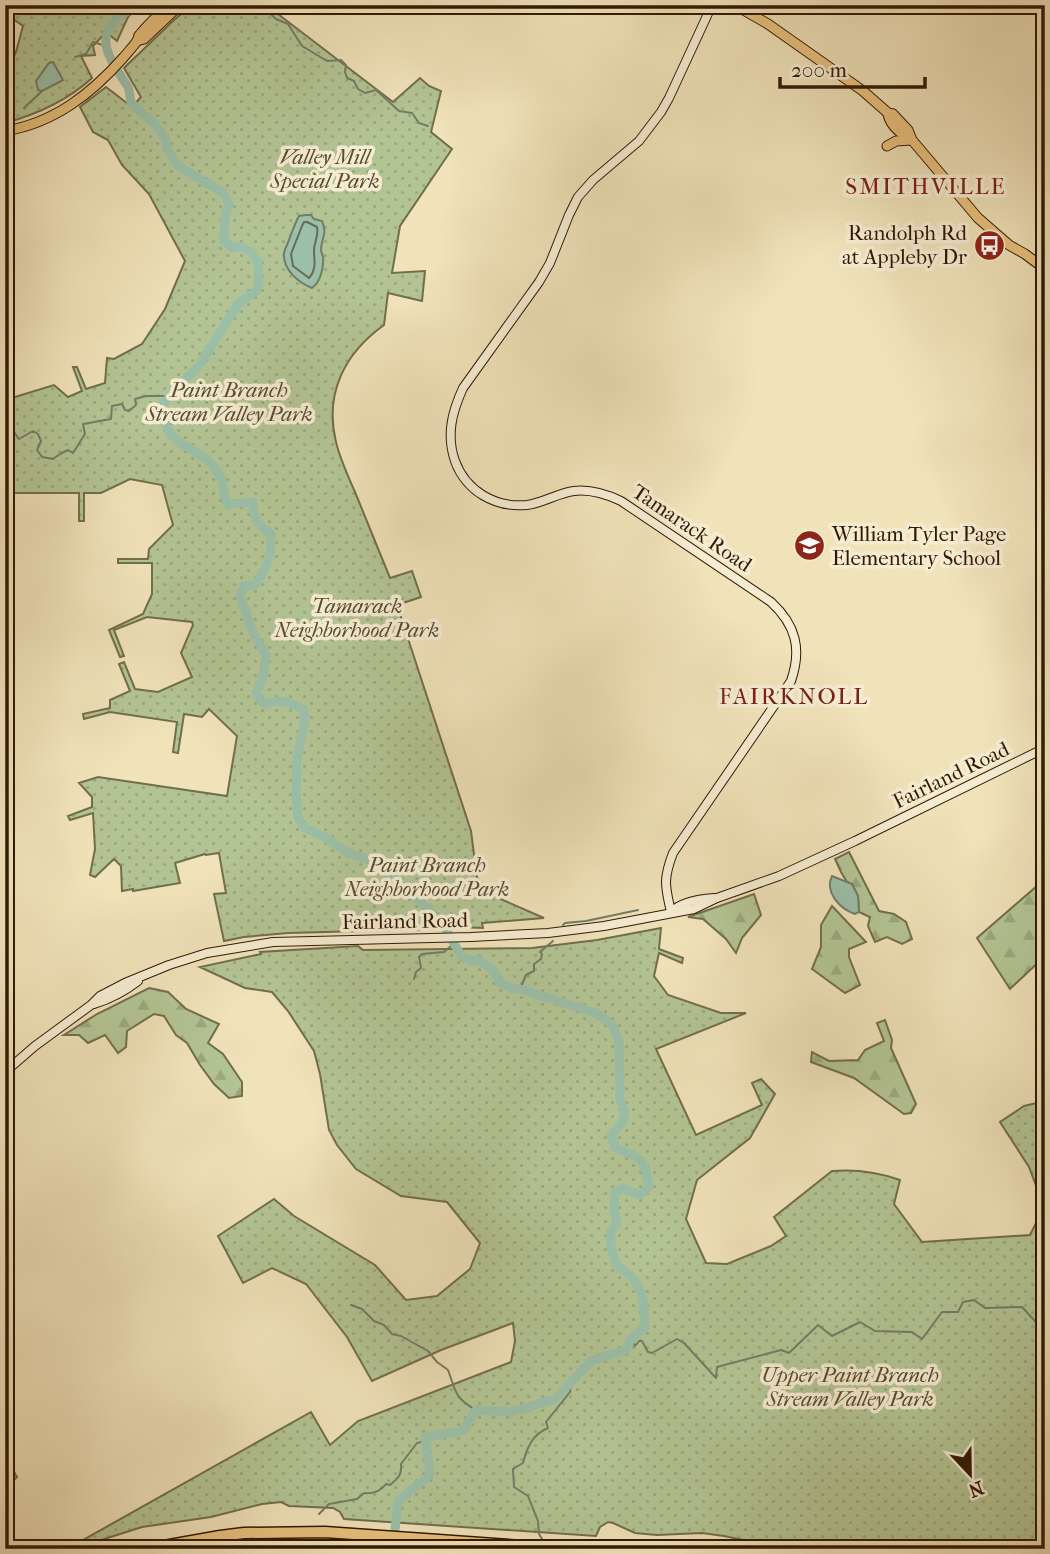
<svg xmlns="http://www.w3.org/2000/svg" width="1050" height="1554" font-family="'IM FELL French Canon',serif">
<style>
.forest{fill:url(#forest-firs);stroke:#726e4c;stroke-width:2}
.park{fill:url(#park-dots);stroke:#726e4c;stroke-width:2}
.water{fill:#9bbfa9;stroke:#717d67;stroke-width:2}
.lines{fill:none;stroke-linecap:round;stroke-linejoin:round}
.shore{stroke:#666c56;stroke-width:2}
.stream{stroke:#717d67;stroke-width:2}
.river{stroke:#9bbfa9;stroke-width:9}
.secondary-casing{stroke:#311904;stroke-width:10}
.primary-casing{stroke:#311904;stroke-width:11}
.highway-casing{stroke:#311904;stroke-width:13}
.secondary{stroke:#f5ecd2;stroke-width:8}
.primary{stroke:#e8c17c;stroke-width:9}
.highway{stroke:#e8c17c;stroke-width:10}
.labels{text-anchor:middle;stroke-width:7;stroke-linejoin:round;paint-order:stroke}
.park-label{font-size:21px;font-style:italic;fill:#584c2f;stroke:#f5ecd2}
.poi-label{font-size:21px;fill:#311904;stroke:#f5ecd2;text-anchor:end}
.street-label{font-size:21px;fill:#311904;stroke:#f5ecd2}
.neighbourhood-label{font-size:23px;letter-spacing:2px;fill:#7a1f14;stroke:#f5ecd2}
</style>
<defs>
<pattern id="forest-firs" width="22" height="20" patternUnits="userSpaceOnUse" patternTransform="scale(1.75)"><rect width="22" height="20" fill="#b3c494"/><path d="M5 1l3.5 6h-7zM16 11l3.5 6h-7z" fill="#9aa87e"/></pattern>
<pattern id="park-dots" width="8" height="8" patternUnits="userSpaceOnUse" patternTransform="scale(1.75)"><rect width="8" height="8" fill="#b3c494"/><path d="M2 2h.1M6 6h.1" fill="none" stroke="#9aa87e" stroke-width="1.8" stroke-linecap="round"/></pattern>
</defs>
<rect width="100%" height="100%" fill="#f0e2b9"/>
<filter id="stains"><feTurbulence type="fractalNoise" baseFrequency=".00286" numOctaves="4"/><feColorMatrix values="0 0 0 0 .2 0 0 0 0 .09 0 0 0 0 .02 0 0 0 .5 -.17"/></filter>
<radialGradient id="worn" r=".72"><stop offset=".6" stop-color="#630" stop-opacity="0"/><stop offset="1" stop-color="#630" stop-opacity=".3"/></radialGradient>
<g class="forest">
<path d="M849,852L879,911L894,914L906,922L912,939L902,944L887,937L875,942L868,926L870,917L859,912L858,896L852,884L847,882L841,872L835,859Z"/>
<path d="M1045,879V956L1010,989L977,938Z"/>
<path d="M754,894L761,915L742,938L736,953L726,939L703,919L688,917Z"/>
<path d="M832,906L866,942L849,949V957L860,985L845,993L812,969L821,947V925Z"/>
<path d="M149,988L168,992L186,1009L219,1024L208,1043L223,1054L242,1082V1096L229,1098L214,1084L200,1065L187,1043L176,1035L164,1016L154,1014L127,1031L126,1047L118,1053L105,1035L88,1043L79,1035H64L97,1014Z"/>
<path d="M885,1020L892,1040L891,1048L916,1104L911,1113L904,1114L854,1078L811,1062L812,1052L829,1061L858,1060L865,1050L884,1041L877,1023Z"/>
<path d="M5,1455L17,1477L5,1489Z"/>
</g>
<g class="park">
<path d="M5,5H139L128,17L117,41L106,32L93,46L95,55L81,56L92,78C67,101 38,114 5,123V76L16,52L23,26L5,13Z"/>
<path d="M192,5H271L270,8L393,102L420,78L429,86L441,91L431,132L452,149L400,226L392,273L425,271L422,301L388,293L384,325C345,353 324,393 336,442C340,459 348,476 355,492C367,521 378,549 390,578L412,571L421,597L397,605L471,831L477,878L496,897L544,918L482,923L483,928L455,927L438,929L288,933L244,937L224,941L214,894L226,893L219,853L206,855L205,854L175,863L180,883L133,891V889L122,891L121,866L114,859L95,877L90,875L95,849L93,813L70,820L68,816L92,807V797L79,783L98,777L227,796L237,736L209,709L202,717L184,714L178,753L173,752L177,722L110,712L84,719L83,714L110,708V700L130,691L119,664L124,662L135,689L158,692L192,677L181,653L193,625L192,622L147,617L114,630L124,656L120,657L109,630L143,614L152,594V563H118V559H148L149,549L173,525L162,485L130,479L101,493H84V521H79V493H11L5,496V400L54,385L68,397L82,391L73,367H77L86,389L105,383L107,358L114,359L142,344L165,309L185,261L149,194L122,165L108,140L93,132L80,107L106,87L132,107L141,97L124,68L174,20Z"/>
<path d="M661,928L659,949L683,958L682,963L659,953L654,976L668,995L721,1013H746L656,1049L696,1135L762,1105L752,1083L761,1079L775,1094L750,1138L697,1180L686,1219L706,1263L727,1264L771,1246L786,1236L774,1217L832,1171C856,1169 878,1172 900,1180L894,1204L922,1242L1030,1235L1044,1207L1029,1167L1000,1122L1024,1106L1045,1101V1549H786L724,1536L702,1533L657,1535L635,1533L613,1523L608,1522L600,1527L596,1536L344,1519L340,1512L333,1508L289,1506L281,1502L262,1504L211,1517L142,1527L73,1549H67L311,1412L330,1445L358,1421L511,1362L515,1341L513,1323L441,1350L372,1381L347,1337L306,1284L272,1268L243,1283L218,1236L274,1199L294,1216L375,1265L406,1300L437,1296L470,1269L480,1243L447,1202L401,1196L356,1169L337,1145L329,1130L320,1074L314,1051L288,1011L272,992L245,988L200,967L261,954L260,952L358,946L363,950L532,948L597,940Z"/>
</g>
<g class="water">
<path d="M53,62L63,80L42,91L38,90L36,81L49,63Z"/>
<path d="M306,215H311L314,219L322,221C328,235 321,238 321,250C321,252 322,254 323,256C324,266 321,282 312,288C299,283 283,270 284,254C284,249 289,242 290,237C293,230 295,223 299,216Z"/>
<path d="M832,876L852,884L858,896L859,912L855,914C840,909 824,892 832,876Z"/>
</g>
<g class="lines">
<path class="shore" d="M307,222L317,227C319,236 314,242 314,250C314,261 317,269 309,278L293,266L291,254L302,226L304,222Z"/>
<g class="stream">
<path d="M261,5L276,19L288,24L302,46L327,61L341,60L346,65L345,72L347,78L354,81L358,89L365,93L376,90L399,111L412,113L419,123L428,126"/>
<path d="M75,57L86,54L93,42L106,46"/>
<path d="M24,108L42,91"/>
<path d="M5,164L8,147L11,142"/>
<path d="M5,423L7,422L19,439L33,431L38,434L41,441L37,450L42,457L53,459L60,454L68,450L73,453L85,434L83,424L111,419L112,406L122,404L125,410L129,411L136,405L135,399L146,396H169"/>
<path d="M563,925L565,923L586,921L638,910"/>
<path d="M414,979L416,972L421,968L419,957L422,954L444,952L453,944"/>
<path d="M520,989L526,975L534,971V964L541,959L542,954L540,952L553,941"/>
<path d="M351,1305L362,1309L374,1321L384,1325L392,1334L401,1336L428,1351L437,1362L448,1370C456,1391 454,1398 476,1410"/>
<path d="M631,1339L635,1346L639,1341H642L648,1352L652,1353L677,1339L684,1343L716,1378L717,1367L781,1350L789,1353L818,1325L832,1336L860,1322L875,1331L912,1332L922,1339L942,1312H958L963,1302L974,1300L985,1308L1022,1307L1045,1332"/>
<path d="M319,1514L329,1504L357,1499L364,1493C373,1494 380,1492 386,1484L390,1485C398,1478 402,1475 401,1464L417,1443L426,1441"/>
<path d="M544,1542L539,1534L538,1521L528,1496L514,1487L513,1469L523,1463C527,1447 533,1434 548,1428L546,1422L570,1392L571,1382"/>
</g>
<path class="river" d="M142,5C135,9 123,12 117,18C92,41 115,66 128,87C130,92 130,98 131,103L154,123L165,138L168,150L177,164L194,176L224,193L229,204L225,218L224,241L232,248L239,246L251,252L258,262L259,284L256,291L238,304L200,364L162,405C164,452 198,441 219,474C225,483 222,495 228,505C237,504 242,502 253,502C253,518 257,525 271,534C272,555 267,568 255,585L244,586L240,596L253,633L266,655L263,676L256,694L264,704C280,699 288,702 303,709L305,719L297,758L296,798L298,818L305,828L325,837L348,853L380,863L392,879L412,893L444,926L462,957L471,961L479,960L492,969L499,982L513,989H520L599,1014L613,1026L619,1042L620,1099L625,1113L622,1123L611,1135L616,1148C642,1158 644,1158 649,1186L640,1195L623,1188L615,1193L614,1208L617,1223L611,1231V1247L616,1264L634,1279L641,1292L644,1305L645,1327L631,1339L626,1350L591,1361L555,1399L511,1412L476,1410L463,1431L425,1437L430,1475L398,1501L393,1549"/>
<defs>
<g id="secondary">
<path d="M671,912C665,886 663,879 673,853L791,681C802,649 796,625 771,602L621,501C606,494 591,489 574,491C558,493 543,503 527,505C495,508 466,491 455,461C446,435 452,412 463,388L539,282L550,263L569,215L578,197L593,180L639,141L661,112L669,98L712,5"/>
<path d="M671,912C681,902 700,899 714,898"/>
<path d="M94,1004C110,999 125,991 138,981"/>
<path d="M5,1072L35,1046L91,1005L100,996L125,983L169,965L207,953L273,942L471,937L548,933L604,926L694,909L717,898L779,876L855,841L1045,748"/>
</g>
<g id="primary">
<path d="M735,5L768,24L863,91L888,113L893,114L908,130L912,140L978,218L1009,245L1025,254L1045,269"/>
<path d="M137,41L144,39L180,5"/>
<path d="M888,113C889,125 901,134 911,140"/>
<path d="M5,131C54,123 91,94 123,58C127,53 133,47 137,41C142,32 135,40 142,32C150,22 160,14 169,5"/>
<path d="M887,146L896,141L912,140"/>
</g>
<g id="highway">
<path d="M147,1549L220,1536L244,1533L325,1532L565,1549"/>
<path d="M272,1549L325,1547L347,1549"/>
</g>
</defs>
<use href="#secondary" class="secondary-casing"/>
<use href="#primary" class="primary-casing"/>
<use href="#highway" class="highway-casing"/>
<use href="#secondary" class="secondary"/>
<use href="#primary" class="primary"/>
<use href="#highway" class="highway"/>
</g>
<defs>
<symbol id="bus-disc" viewBox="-11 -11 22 22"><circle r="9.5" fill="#8f2418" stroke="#f5ecd2"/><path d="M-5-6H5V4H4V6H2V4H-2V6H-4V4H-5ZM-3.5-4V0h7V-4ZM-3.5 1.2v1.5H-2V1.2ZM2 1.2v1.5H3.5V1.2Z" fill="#fff"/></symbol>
<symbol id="school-disc" viewBox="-11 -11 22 22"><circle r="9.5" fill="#8f2418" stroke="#f5ecd2"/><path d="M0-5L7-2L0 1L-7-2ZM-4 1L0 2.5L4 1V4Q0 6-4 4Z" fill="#fff"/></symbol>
</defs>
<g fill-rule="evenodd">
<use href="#bus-disc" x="972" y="228" width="35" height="35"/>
<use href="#school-disc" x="792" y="528" width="35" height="35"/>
</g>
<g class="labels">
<g class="park-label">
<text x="325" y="164">Valley Mill<tspan x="325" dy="24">Special Park</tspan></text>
<text x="229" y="397">Paint Branch<tspan x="229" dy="24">Stream Valley Park</tspan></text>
<text x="357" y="613">Tamarack<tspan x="357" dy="24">Neighborhood Park</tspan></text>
<text x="427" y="872">Paint Branch<tspan x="427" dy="24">Neighborhood Park</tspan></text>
<text x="850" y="1382">Upper Paint Branch<tspan x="850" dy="24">Stream Valley Park</tspan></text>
</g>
<g class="poi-label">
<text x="967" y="240">Randolph Rd<tspan x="967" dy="24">at Appleby Dr</tspan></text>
<text x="832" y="541" text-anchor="start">William Tyler Page<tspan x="832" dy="24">Elementary School</tspan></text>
</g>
<g class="street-label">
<text transform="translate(692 528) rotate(34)" y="7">Tamarack Road</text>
<text transform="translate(951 775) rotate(-26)" y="7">Fairland Road</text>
<text transform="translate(405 921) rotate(-1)" y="7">Fairland Road</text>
</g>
<g class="neighbourhood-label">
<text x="926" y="194">SMITHVILLE</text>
<text x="794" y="704">FAIRKNOLL</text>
</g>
</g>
<rect width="1050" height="1554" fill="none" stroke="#f0e2b9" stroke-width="28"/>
<rect x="7" y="7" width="1036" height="1540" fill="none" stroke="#311904" stroke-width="3.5"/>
<rect x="14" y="14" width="1022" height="1526" fill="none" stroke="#311904" stroke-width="2"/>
<g transform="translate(970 1474) rotate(158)" stroke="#f5ecd2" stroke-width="5" paint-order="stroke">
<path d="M0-5L12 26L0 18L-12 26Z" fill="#311904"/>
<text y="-10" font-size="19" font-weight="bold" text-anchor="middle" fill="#311904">N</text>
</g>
<path d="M780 77v10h145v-10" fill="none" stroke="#311904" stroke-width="3.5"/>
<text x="791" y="77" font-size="21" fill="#311904" stroke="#f5ecd2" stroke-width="5" paint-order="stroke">200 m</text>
<rect width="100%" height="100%" filter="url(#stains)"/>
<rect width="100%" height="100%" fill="url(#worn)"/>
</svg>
